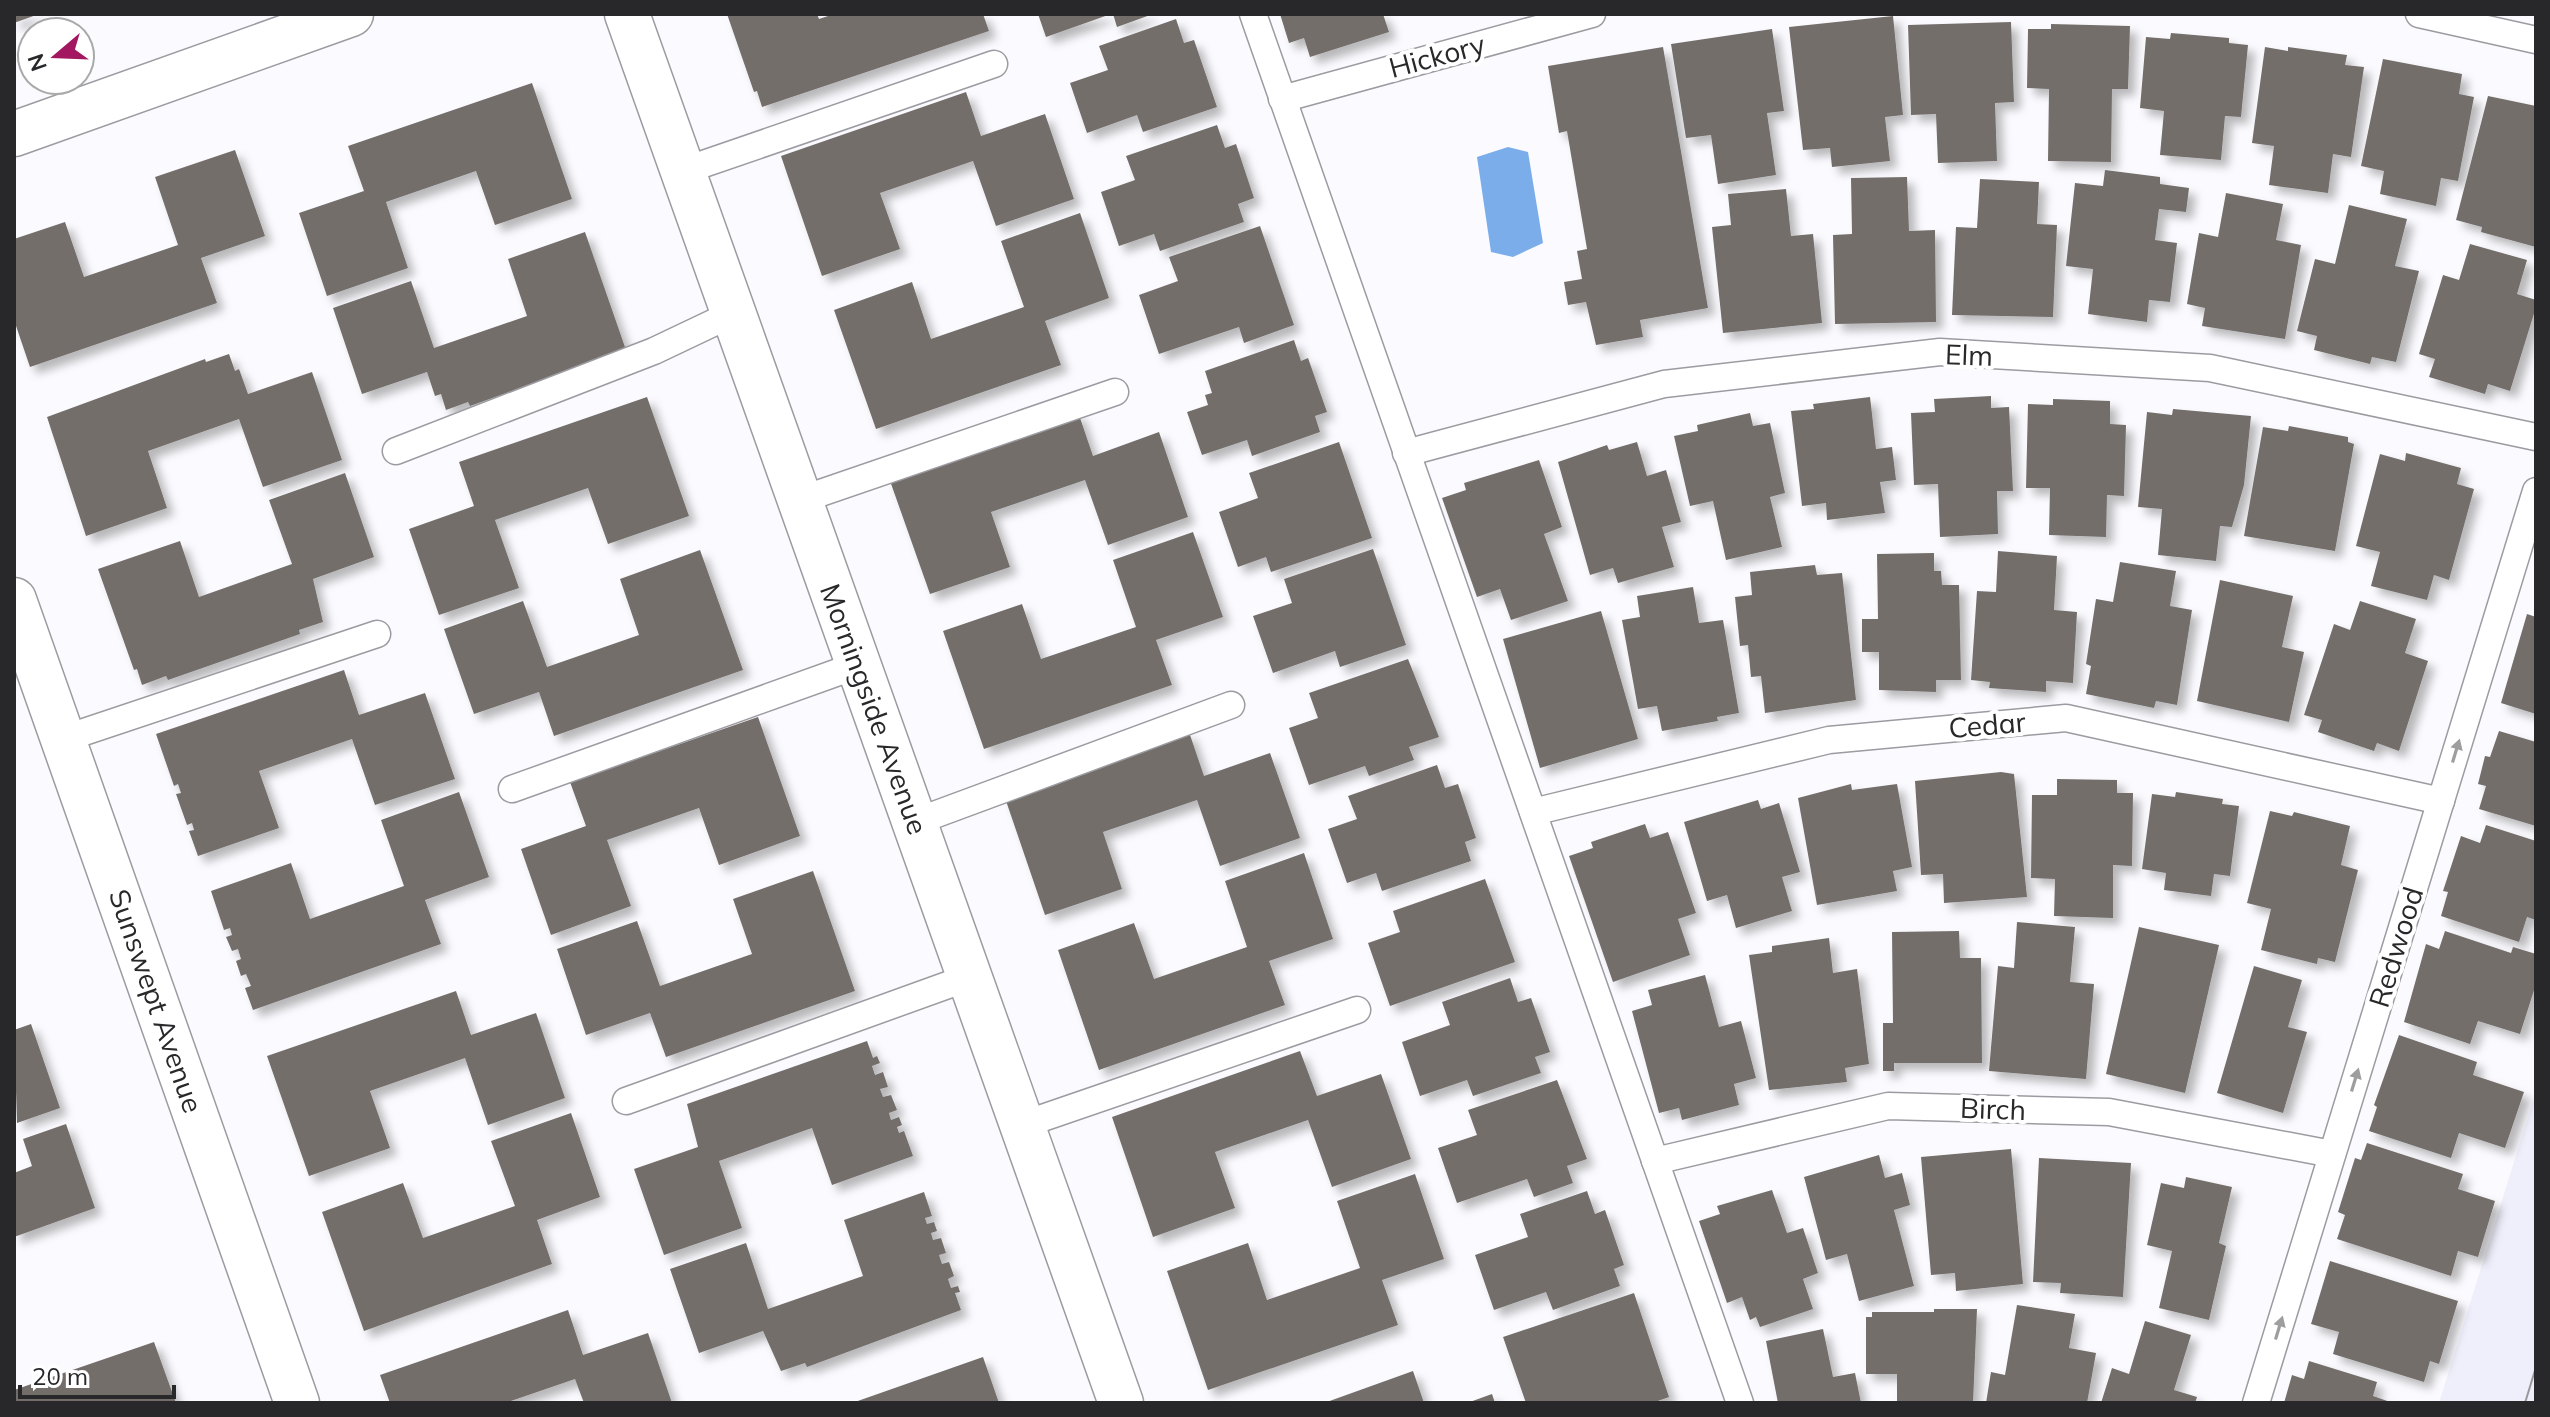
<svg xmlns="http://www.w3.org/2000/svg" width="2550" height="1417" font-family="Mulish,sans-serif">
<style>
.built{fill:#efeffc}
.water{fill:#7cadeb}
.building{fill:#736e6b;filter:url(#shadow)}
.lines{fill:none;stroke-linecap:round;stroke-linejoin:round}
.service-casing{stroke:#9b9ba1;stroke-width:29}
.minor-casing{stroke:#9b9ba1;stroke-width:47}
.service{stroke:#fff;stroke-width:26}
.minor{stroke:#fff;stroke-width:44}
.tram{stroke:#98989b;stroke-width:2}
.oneway{fill:#9e9e9f}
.labels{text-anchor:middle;stroke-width:8;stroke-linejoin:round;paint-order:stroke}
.street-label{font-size:28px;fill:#28282a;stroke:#fff}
</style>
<defs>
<filter id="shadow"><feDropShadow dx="7" dy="7" stdDeviation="4" flood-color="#0004"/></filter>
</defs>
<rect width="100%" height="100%" fill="#fbfbff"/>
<path class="built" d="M2536,1091V1403H2439Z"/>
<path class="water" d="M1508,147L1528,152L1543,243L1513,257L1491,252L1477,157Z"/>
<g class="building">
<path d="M14,14H39L14,23Z"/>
<path d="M727,14H817L819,19L834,14H983L989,31L762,107L757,91L754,92Z"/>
<path d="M1038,14H1111L1046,37Z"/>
<path d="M1113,14H1153L1117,27Z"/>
<path d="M1280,14H1383L1389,32L1310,57L1304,38L1289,43Z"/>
<path d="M1893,16L1903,115L1885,117L1890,161L1832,167L1830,148L1803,150L1789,27Z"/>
<path d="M1176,19L1184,43L1194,40L1217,107L1143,132L1137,115L1087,133L1070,83L1108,70L1099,46Z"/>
<path d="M2011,22L2014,102L1995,103L1997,161L1938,163L1936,114L1911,115L1908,25Z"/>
<path d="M2051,24L2130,26L2128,89H2112L2111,162L2048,161L2049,89L2027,88L2028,29H2051Z"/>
<path d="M1772,29L1784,111L1767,113L1776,175L1718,184L1711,135L1686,138L1671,44Z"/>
<path d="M2171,33L2229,38V43L2248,45L2241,117L2225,116L2221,160L2160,155L2164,111L2140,108L2146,37L2170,39Z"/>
<path d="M1663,47L1708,308L1640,320L1643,337L1596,345L1586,302L1568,305L1564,282L1582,279L1577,251L1587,249L1567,131L1559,133L1548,66Z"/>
<path d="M2265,47L2288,51V47L2347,55L2345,65L2364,67L2351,157L2333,154L2328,193L2269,185L2274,146L2252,143Z"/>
<path d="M2383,59L2462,74L2459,94L2474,97L2458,181L2441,178L2436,206L2380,194L2384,171L2361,166Z"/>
<path d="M532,83L572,199L495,225L476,171L386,202L408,268L327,296L299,213L364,191L348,146Z"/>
<path d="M966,92L981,136L1045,114L1074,199L996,226L973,161L880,193L900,249L822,276L781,156Z"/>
<path d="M2488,96L2536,106V247L2481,232L2482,227L2456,220Z"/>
<path d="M1217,125L1225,148L1236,144L1254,198L1238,204L1244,222L1160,251L1154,234L1119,246L1101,192L1135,180L1126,156Z"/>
<path d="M235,150L265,236L201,258L217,303L30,367L14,320V239L65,222L84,277L178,245L155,177Z"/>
<path d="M2105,170L2160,177V184L2189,188L2186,212L2159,209L2155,240L2177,243L2170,302L2149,300L2147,322L2088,314L2093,269L2066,266L2075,183L2103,186Z"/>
<path d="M1907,177L1909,231L1935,230L1936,322L1835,324L1833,235L1852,234L1851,178Z"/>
<path d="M1980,179L2039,182L2037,224L2057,225L2053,317L1952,315L1956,227L1977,228Z"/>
<path d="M1786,189L1791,236L1813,234L1822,323L1723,333L1712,227L1731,225L1728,194Z"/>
<path d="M2226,193L2283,204L2276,240L2301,245L2285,339L2202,326L2205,308L2187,304L2199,233L2218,237Z"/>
<path d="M2349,205L2407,219L2395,266L2419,271L2396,362L2372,357L2370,364L2314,350L2317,336L2297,331L2315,259L2335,264Z"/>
<path d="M1080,213L1109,298L1045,321L1061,365L876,429L834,310L912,282L931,339L1024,307L1001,241Z"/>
<path d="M1260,226L1294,325L1244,343L1239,327L1159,354L1139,295L1178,281L1169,257Z"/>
<path d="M585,232L626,350L470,406L468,402L446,410L441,394L435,396L427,372L362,394L333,308L411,281L434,348L527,316L508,259Z"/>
<path d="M2470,244L2527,260L2517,294L2536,300V307L2510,391L2488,384L2485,394L2429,377L2435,359L2419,354L2443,275L2459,280Z"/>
<path d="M1294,340L1301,361L1308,358L1327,412L1315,416L1320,432L1252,456L1247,440L1202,455L1187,412L1208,405L1205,395L1212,393L1205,371Z"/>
<path d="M229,354L235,371L239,369L248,394L312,372L342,460L263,487L239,419L148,451L167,508L86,536L47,417L205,359L206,362Z"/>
<path d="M1991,396V408L2009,407L2013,491H1997L1998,534L1940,537L1938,484L1914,485L1911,413L1935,412L1934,399Z"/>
<path d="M647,397L689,516L608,544L588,488L495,520L519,588L439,615L409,529L474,506L459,462Z"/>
<path d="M1870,397L1876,449L1892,447L1896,480L1880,482L1885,513L1827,520L1826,503L1802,506L1791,411L1814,409L1813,404Z"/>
<path d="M2053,399L2110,401V424L2126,425L2124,496L2107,495L2106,537L2049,535L2050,488H2026L2028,404L2053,405Z"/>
<path d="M2173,409L2251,416L2244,485L2232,527L2220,526L2216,561L2158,555L2162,509L2138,507L2147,412L2172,415Z"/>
<path d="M1078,412L1093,456L1159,432L1188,517L1108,545L1085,480L991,512L1010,567L930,594L889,478Z"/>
<path d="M1750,413L1753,426L1770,423L1785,493L1770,497L1782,547L1726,560L1713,501L1690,506L1674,436L1698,431L1697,425Z"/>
<path d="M2289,426L2348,437V442L2354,444L2335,551L2244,536L2263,427L2288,431Z"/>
<path d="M1339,442L1372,538L1271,572L1266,557L1238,567L1219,512L1258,498L1249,473Z"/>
<path d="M1637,442L1647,476L1666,470L1681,522L1662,527L1674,567L1618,583L1613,568L1590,575L1558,462L1607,445L1609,450Z"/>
<path d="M2406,453L2461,468L2457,484L2474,489L2449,580L2434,575L2427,600L2371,586L2380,552L2356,546L2380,454L2405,461Z"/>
<path d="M1539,460L1562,527L1544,534L1568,601L1511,620L1500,589L1477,597L1442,498L1466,490L1464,483Z"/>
<path d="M345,473L374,557L313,579L323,622L299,630L300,634L168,680L166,676L142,685L137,669L134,670L98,569L180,541L199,597L292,564L269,500Z"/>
<path d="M1193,532L1223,617L1156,640L1172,685L984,749L943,631L1022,604L1041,659L1136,627L1113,560Z"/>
<path d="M1373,549L1406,645L1340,667L1335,651L1273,673L1253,616L1292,603L1284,579Z"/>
<path d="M700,550L743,670L554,736L539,692L474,714L444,629L523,601L547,667L639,635L620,579Z"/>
<path d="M1998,551L2057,556L2054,610L2077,612L2073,683L2046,681V692L1989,688L1990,682L1971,680L1977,591L1996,592Z"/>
<path d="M1934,553V571H1941L1942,585H1959L1961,680H1936V692L1879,690V652H1862V619H1878L1877,554Z"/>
<path d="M2120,562L2176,571L2170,606L2192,610L2177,705L2156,701L2154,708L2086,694L2091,666L2086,664L2096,599L2113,602Z"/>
<path d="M1815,565L1817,575L1842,573L1856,700L1765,713L1761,676L1751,677L1748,645L1740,646L1735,597L1752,595L1750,572Z"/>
<path d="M2220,580L2293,596L2282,647L2304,652L2289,722L2197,701Z"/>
<path d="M1693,587L1699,623L1723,620L1739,713L1717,717L1718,721L1662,731L1657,706L1638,709L1622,620L1640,617L1637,596Z"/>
<path d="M2360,601L2416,619L2405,653L2428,661L2399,751L2377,743L2374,751L2318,732L2322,720L2304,715L2334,624L2350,630Z"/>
<path d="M1601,611L1638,739L1540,768L1503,639Z"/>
<path d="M2527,614L2536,617V714L2501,703Z"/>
<path d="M1408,659L1439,737L1409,747L1414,760L1369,776L1365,766L1309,785L1289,728L1318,718L1309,693Z"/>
<path d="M344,670L359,715L425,693L455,779L375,805L352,739L259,771L279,828L198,856L189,831L194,830L192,823L187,825L176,794L181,793L178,784L174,786L156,734Z"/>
<path d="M758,717L800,836L719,865L699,808L607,840L631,906L551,935L521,849L586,826L570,782Z"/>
<path d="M2499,731L2536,742V826L2479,809L2486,786L2478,784L2485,756L2490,757Z"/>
<path d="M1189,732L1204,776L1270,753L1300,838L1220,866L1197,800L1103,832L1122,889L1045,915L1004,795Z"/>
<path d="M1437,765L1445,788L1458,784L1476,838L1465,842L1471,861L1382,891L1376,873L1347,883L1328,829L1357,819L1348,796Z"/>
<path d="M2001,772L2014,774L2027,897L1944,903L1943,874L1921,875L1915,781Z"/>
<path d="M2057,779L2117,780V793H2133L2132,866L2113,865V918L2054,916L2055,879L2031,878L2032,795H2057Z"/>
<path d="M1851,784L1852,790L1897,784L1912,867L1893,871L1897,891L1817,905L1798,798Z"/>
<path d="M459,792L489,877L425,900L441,944L253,1010L245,988L251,986L246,974L241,976L236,961L241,959L238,949L232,951L226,937L232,935L230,928L224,930L211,891L291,863L310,919L404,886L381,820Z"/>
<path d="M2176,792L2223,799L2222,804L2239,806L2230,876L2214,874L2211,896L2164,890L2166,873L2142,869L2152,794L2175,797Z"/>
<path d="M1758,800L1761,809L1779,803L1800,872L1782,877L1792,911L1736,928L1727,895L1707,901L1684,822Z"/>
<path d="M2270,811L2292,816L2294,812L2350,826L2341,865L2358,870L2335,962L2318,958L2317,964L2261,950L2271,909L2247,903Z"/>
<path d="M1645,824L1650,838L1668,832L1696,913L1678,919L1690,955L1613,982L1569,856L1593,848L1591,842Z"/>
<path d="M2486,825L2536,841V920L2527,917L2519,942L2441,916L2448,892L2443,891L2461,836L2480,843Z"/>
<path d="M1304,853L1333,939L1269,961L1285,1005L1099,1070L1058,950L1134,923L1154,979L1247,947L1225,881Z"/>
<path d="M813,871L855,991L666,1057L650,1013L586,1035L557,949L637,921L660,986L752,954L733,899Z"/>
<path d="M1485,879L1515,962L1390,1006L1368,943L1400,932L1393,911Z"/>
<path d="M2017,922L2075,927L2070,982L2094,984L2086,1079L1989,1071L1998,966L2014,968Z"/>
<path d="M2139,927L2219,945L2185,1093L2106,1074Z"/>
<path d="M1959,931L1960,958H1981L1982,1063H1894V1071H1883V1023H1893L1892,932Z"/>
<path d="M2445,931L2511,953L2513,947L2536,954V984L2520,1034L2478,1021L2470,1044L2404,1022L2426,944L2439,949Z"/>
<path d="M1829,938L1833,973L1857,969L1869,1064L1845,1068L1847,1082L1769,1090L1749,955L1772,952V946Z"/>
<path d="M2254,966L2302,980L2288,1027L2307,1032L2283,1113L2217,1093Z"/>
<path d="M1705,975L1719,1027L1741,1021L1756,1078L1734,1084L1739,1105L1682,1120L1679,1108L1659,1113L1632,1011L1652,1005L1648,990Z"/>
<path d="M1510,978L1518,1002L1531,998L1550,1052L1535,1057L1541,1073L1473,1096L1467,1080L1420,1096L1402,1042L1450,1025L1442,1002Z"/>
<path d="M456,991L471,1035L536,1013L565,1098L488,1125L465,1058L370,1091L390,1148L309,1176L267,1056Z"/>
<path d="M31,1024L60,1108L17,1123L14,1030Z"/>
<path d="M2399,1035L2477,1062L2473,1075L2524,1092L2505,1148L2459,1133L2451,1158L2369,1131L2377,1107L2374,1105Z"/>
<path d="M867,1041L873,1058L877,1056L880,1063L872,1066L875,1075L883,1072L888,1087L880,1089L883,1097L891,1095L897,1110L889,1113L891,1120L899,1117L902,1125L897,1127L899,1133L904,1131L913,1156L832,1185L812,1128L719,1161L742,1228L664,1255L634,1169L698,1147L687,1104Z"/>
<path d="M1300,1051L1317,1096L1381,1074L1411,1159L1332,1187L1308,1120L1215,1152L1235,1208L1153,1237L1112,1117Z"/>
<path d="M1557,1080L1587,1159L1567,1166L1573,1183L1534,1197L1527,1179L1457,1203L1438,1148L1477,1135L1468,1110Z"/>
<path d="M571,1113L600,1197L537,1220L552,1264L364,1331L322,1212L403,1183L423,1238L515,1206L491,1141Z"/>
<path d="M66,1124L95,1208L14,1237V1173L32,1166L23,1139Z"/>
<path d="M2367,1143L2463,1174L2458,1189L2495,1201L2478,1257L2458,1251L2451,1276L2337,1239L2345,1215L2338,1212L2355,1158L2361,1160Z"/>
<path d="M2011,1149L2023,1284L1956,1291L1955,1273L1931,1275L1921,1157Z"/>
<path d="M1879,1155L1885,1178L1902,1173L1910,1205L1894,1210L1914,1286L1859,1301L1847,1254L1826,1260L1804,1177Z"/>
<path d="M2039,1158L2131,1163L2123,1297L2060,1293L2061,1283L2033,1282Z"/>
<path d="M1415,1174L1444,1259L1382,1280L1398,1325L1208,1390L1167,1271L1248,1243L1267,1300L1360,1268L1337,1201Z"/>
<path d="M2186,1177L2232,1187L2219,1243L2226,1246L2209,1320L2159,1308L2172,1251L2147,1245L2161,1183L2184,1188Z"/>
<path d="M1772,1190L1787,1233L1803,1228L1818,1273L1803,1279L1813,1309L1760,1327L1756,1317L1750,1320L1742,1297L1727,1303L1699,1221L1720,1214L1717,1206Z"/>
<path d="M1587,1191L1595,1214L1605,1210L1624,1265L1614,1269L1620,1286L1553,1310L1546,1292L1494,1310L1475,1255L1528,1237L1520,1214Z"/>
<path d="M924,1192L932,1216L925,1218L927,1224L934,1222L937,1231L931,1233L933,1240L941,1238L946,1253L939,1255L942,1264L949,1262L954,1276L948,1279L951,1288L958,1286L960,1292L955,1293L961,1310L807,1367L805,1363L781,1371L763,1331L699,1353L670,1269L746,1243L768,1309L863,1276L844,1220Z"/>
<path d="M2330,1261L2458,1301L2439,1364L2430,1361L2424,1382L2333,1354L2339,1332L2311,1324Z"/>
<path d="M1634,1293L1669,1397L1652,1403H1526L1503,1337Z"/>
<path d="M2017,1305L2075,1314L2069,1348L2096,1353L2087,1403H1986L1991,1372L2005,1375Z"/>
<path d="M1934,1309H1977L1973,1403H1897V1374H1866V1317H1872V1312H1934Z"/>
<path d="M568,1310L583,1355L648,1333L672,1403H584L575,1379L505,1403H390L380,1375Z"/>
<path d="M2145,1321L2191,1335L2174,1390L2197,1397L2195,1403H2101L2112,1368L2129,1374Z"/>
<path d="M1823,1329L1833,1377L1855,1373L1861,1403H1778L1766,1341Z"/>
<path d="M154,1342L176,1403H14V1390Z"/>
<path d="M983,1357L999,1403H852Z"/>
<path d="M2309,1361L2377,1382L2373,1396L2393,1403H2284L2292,1375L2304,1379Z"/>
<path d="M1413,1371L1424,1403H1324Z"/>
<path d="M1492,1394L1495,1403H1467Z"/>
</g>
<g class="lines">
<defs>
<g id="service">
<path d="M1253,14L1740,1403"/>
<path d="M2419,14L2536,40"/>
<path d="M1282,99L1592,14"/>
<path d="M683,171L994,64"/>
<path d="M396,451L654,351L734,313"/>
<path d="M1406,453L1664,384L1940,352L2210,368L2536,437"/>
<path d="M800,500L1115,392"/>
<path d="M63,739L377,634"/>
<path d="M512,789L858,665"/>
<path d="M1533,812L1829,740L2066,718L2441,801"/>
<path d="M915,822L1231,705"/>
<path d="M626,1101L970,977"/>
<path d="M1022,1125L1357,1010"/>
<path d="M1655,1161L1888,1106L2109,1112L2332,1154"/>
<path d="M2256,1403L2536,491"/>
</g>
<g id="minor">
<path d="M627,14L1121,1403"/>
<path d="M14,134L351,14"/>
<path d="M14,600L297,1403"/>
</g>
</defs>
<use href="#service" class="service-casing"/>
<use href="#minor" class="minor-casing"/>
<use href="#service" class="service"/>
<use href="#minor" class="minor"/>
<path class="tram" d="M2525,1403L2536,1367"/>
</g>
<defs><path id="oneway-solid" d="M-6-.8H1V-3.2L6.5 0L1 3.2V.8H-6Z" transform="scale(2)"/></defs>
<g class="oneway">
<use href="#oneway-solid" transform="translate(2456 751) rotate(-73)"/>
<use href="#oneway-solid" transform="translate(2355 1080) rotate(-73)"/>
<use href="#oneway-solid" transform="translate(2279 1328) rotate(-73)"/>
</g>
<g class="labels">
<g class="street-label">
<text transform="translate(1437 56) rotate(-15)" y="10">Hickory</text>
<text transform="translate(1969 355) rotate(2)" y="10">Elm</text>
<text transform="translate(874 709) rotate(70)" y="10">Morningside Avenue</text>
<text transform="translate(1987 725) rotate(-5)" y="10">Cedar</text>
<text transform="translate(2396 947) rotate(-73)" y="10">Redwood</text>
<text transform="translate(156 1001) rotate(71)" y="10">Sunswept Avenue</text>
<text transform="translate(1993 1109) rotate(2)" y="10">Birch</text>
</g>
</g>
<rect width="2550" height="1417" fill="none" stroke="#28282a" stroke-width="32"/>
<g transform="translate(56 56) rotate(251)"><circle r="38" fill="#ffffff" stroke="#a9a9aa" stroke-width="2"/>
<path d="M0-6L14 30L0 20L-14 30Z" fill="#a21760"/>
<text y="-12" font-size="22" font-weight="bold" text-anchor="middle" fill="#28282a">N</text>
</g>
<path d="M20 1385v12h154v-12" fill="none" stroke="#28282a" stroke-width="4"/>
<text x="32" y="1385" font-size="24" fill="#28282a" stroke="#ffffff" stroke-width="6" paint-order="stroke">20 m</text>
</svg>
